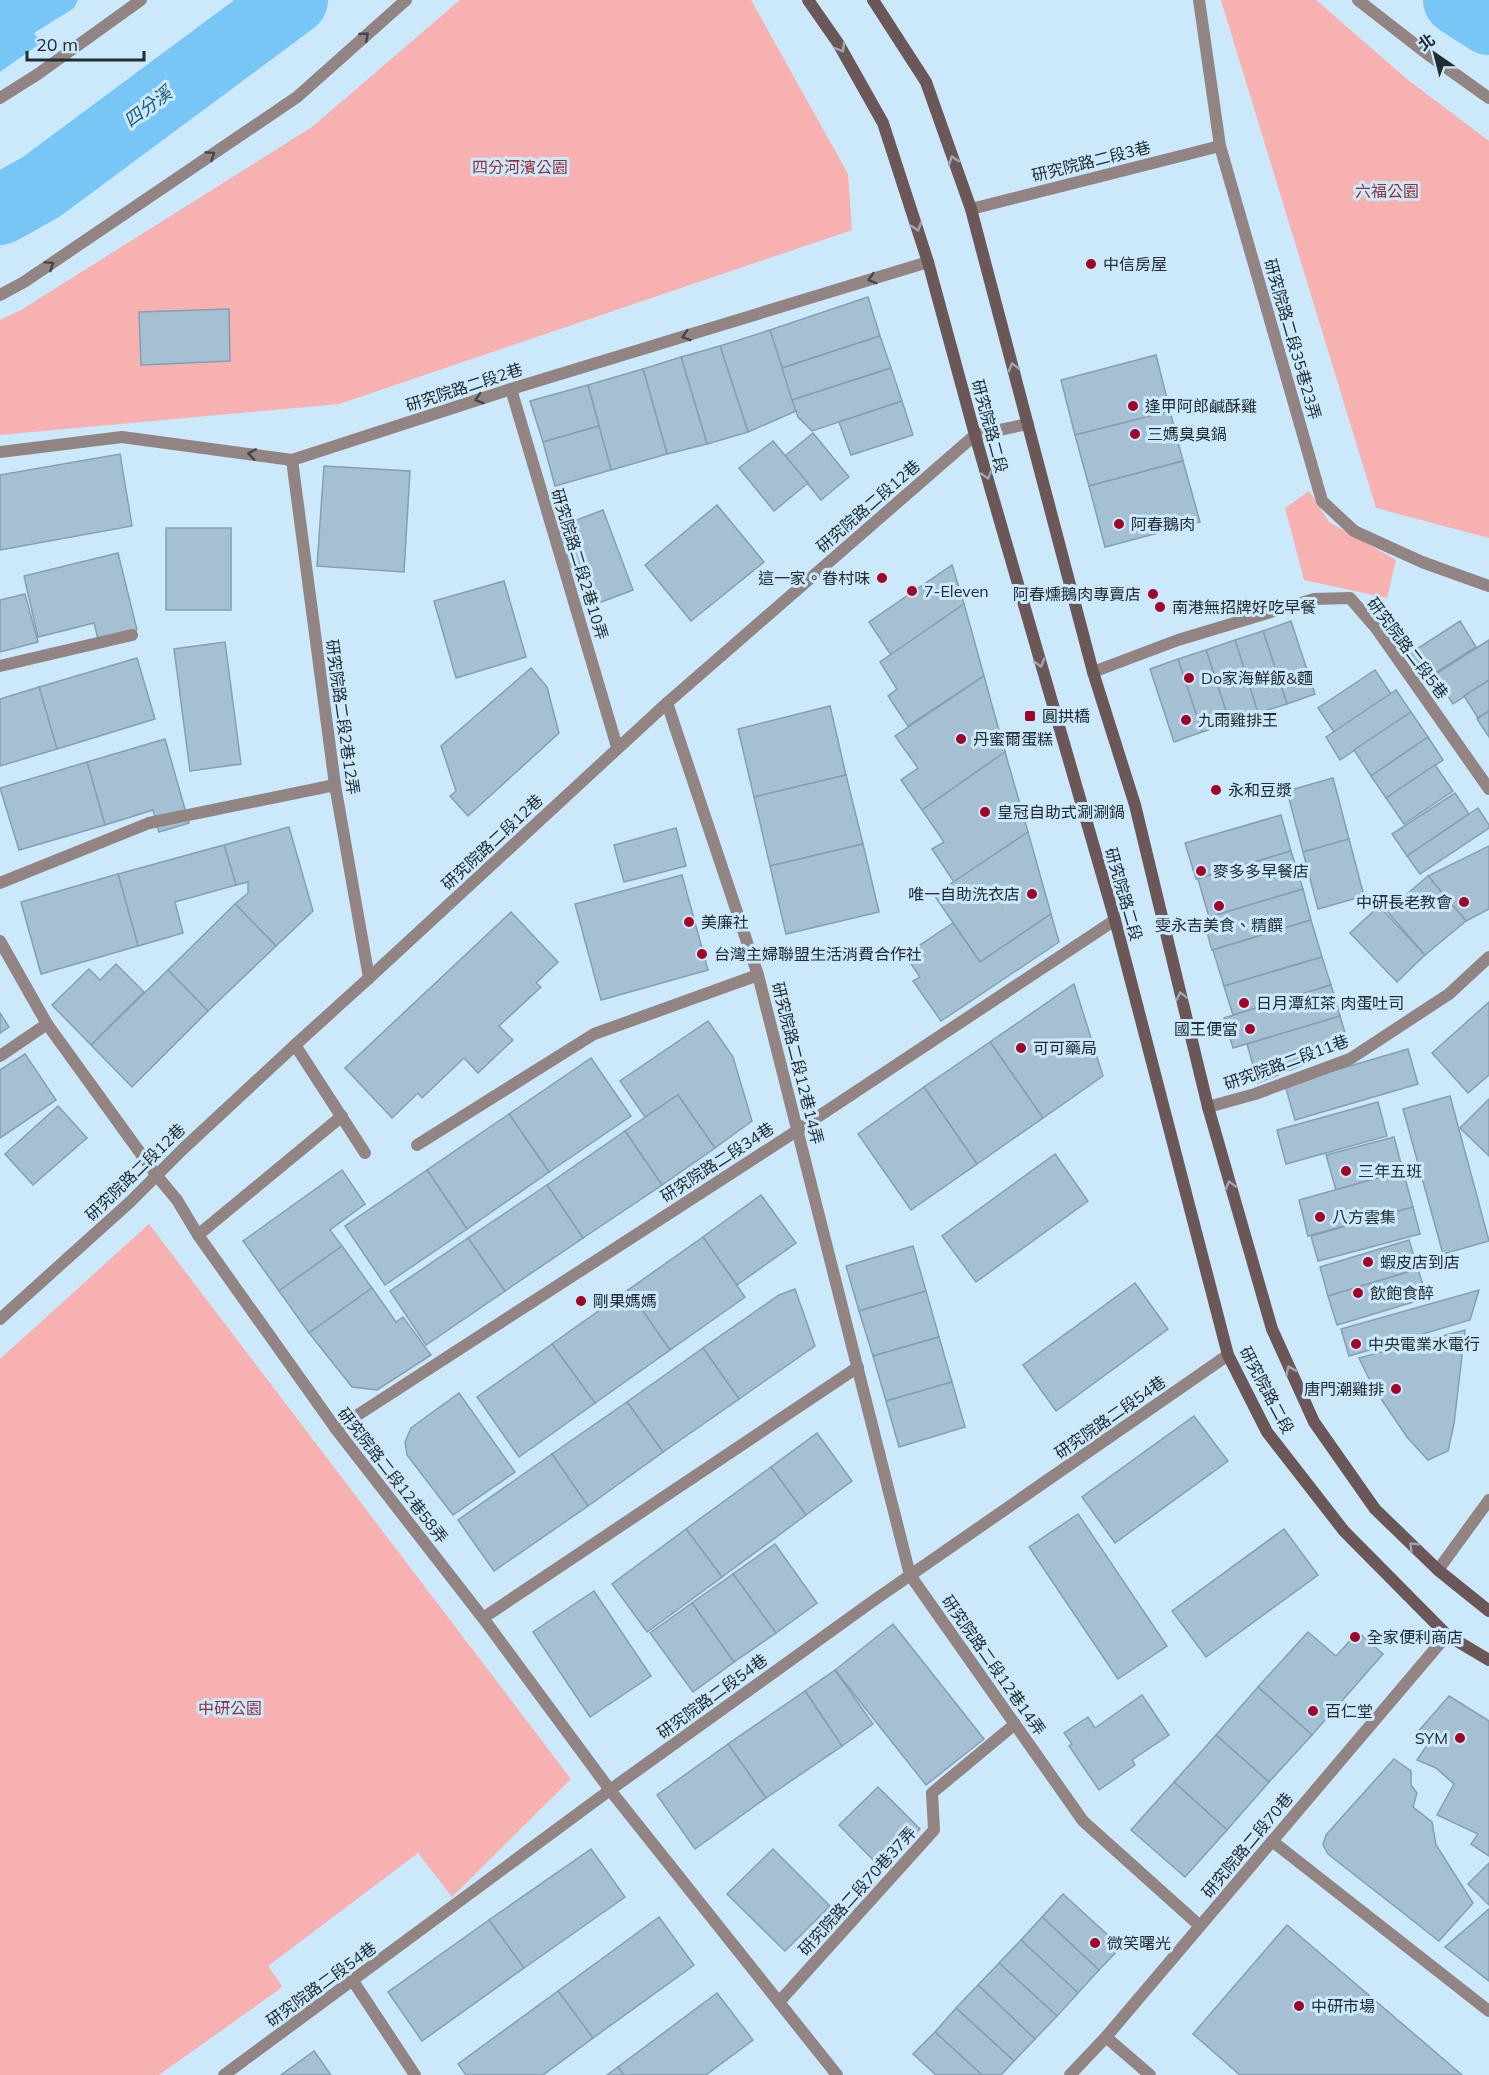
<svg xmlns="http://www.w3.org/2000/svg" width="1489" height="2075" font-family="Mulish,'Noto Sans TC',sans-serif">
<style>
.green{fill:#f6b1b0}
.water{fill:#77c6f6}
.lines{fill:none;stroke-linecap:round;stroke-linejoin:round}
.river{stroke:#77c6f6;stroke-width:70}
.building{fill:#a5c0d2;stroke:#849fb0;stroke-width:1.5}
.lane{stroke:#928483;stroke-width:12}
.street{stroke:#928483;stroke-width:12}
.secondary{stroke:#6b5757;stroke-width:12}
.oneway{stroke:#43464b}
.oneway2{stroke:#a0a7b1}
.poi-dot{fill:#a20328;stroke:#cce8fb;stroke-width:2}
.labels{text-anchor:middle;stroke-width:6;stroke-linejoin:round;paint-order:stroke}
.street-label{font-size:16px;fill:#212c33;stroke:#cce8fb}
.park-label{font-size:16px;fill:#932f36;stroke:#cce8fb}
.poi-label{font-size:16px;fill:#212c33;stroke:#cce8fb;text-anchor:start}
.water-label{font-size:18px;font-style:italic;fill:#1b5778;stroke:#cce8fb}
</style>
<rect width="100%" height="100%" fill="#cce8fb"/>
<g class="green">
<path d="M460,0H751L848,174L852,230L339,404L0,435V320L21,310L312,127Z"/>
<path d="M1221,0H1316L1408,80L1489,141V538L1376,508Z"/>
<path d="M1309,491L1329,522L1396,560L1387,598L1304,580L1285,508Z"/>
<path d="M149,1224L571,1779L452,1897L418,1853L268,1966L282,1986L277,1991L159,2075H0V1359Z"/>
</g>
<path class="water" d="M0,0H78L74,8L34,33L41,43L0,72Z"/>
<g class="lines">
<g class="river">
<path d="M1458,0L1489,20"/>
<path d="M0,210L41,187L293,0"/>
</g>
</g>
<g class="building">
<path d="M868,297L880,336L782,368L770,330Z"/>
<path d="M229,309L230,361L141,365L139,312Z"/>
<path d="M770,330L796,411L748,432L720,346Z"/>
<path d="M880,336L891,368L792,400L782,368Z"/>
<path d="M720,346L748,432L707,444L681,357Z"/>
<path d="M1156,355L1170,411L1075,435L1061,380Z"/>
<path d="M681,357L707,444L667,454L643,369Z"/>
<path d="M891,368L902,401L812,431L798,417L792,400Z"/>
<path d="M643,369L667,454L611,470L588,385Z"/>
<path d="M588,385L599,426L543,442L530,401Z"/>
<path d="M902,401L913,435L851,455L839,422Z"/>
<path d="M1170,411L1183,461L1089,486L1075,435Z"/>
<path d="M599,426L611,470L555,486L543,442Z"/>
<path d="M813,433L849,477L821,500L785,456Z"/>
<path d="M773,441L808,483L774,511L739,468Z"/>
<path d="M120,454L132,526L0,550V475Z"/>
<path d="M1183,461L1200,522L1105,547L1089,486Z"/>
<path d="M324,466L410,471L404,572L317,566Z"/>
<path d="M717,505L764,562L691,621L645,565Z"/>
<path d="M603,510L633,590L596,604L587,581L578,585L556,528Z"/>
<rect x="166" y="528" width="65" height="82"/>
<path d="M118,553L137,630L98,639L94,623L38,637L24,576Z"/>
<path d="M952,565L964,604L891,655L869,622Z"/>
<path d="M504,581L526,657L456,678L434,601Z"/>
<path d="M25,594L38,642L0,652V600Z"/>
<path d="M964,604L984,676L908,726L888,696L897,689L880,662Z"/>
<path d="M1291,621L1315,694L1287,704L1263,631Z"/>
<path d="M1460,621L1476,647L1423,681L1406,656Z"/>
<path d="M1263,631L1287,704L1258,713L1235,640Z"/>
<path d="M1235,640L1258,713L1230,723L1206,650Z"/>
<path d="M1489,640V680L1453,704L1434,675Z"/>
<path d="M225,642L241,764L190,771L174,649Z"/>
<path d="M1206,650L1230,723L1202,732L1178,659Z"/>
<path d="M137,658L155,719L57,749L39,687Z"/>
<path d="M1178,659L1202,732L1174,742L1150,669Z"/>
<path d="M531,668L547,687L559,733L468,816L450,796L456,791L441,746Z"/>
<path d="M1375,670L1391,694L1334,732L1318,708Z"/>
<path d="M984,676L1005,752L922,810L901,780L918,768L895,736Z"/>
<path d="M1489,680V711L1478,718L1464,696Z"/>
<path d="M39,687L57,749L0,766V699Z"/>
<path d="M1396,690L1411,712L1340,760L1326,737Z"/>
<path d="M830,706L846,775L754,797L738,729Z"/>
<path d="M1489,711V737L1477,719Z"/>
<path d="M1411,712L1428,737L1371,776L1354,750Z"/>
<path d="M1428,737L1443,760L1386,798L1371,776Z"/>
<path d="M165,739L189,823L159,832L153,810L105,825L87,762Z"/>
<path d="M1005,752L1028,832L954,882L932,849L944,842L922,810Z"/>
<path d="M87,762L105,825L19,850L0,788Z"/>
<path d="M1435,765L1453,791L1404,824L1386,798Z"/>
<path d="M846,775L863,844L770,866L754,797Z"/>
<path d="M1333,778L1349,839L1303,852L1287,791Z"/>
<path d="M1455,793L1469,814L1407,856L1392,834Z"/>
<path d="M1478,808L1489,825V828L1420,874L1407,856Z"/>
<path d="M1281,815L1291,851L1196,879L1185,843Z"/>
<path d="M289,827L313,911L276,946L235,904L248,893V882L236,885L224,845Z"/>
<path d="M676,828L686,866L624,882L614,845Z"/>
<path d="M1028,832L1051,914L980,962L934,895Z"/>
<path d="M1349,839L1364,896L1318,909L1303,852Z"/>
<path d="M863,844L879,912L786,934L770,866Z"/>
<path d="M224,845L236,885L175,902L183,933L138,946L118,874Z"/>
<path d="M1489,846V909L1466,921L1428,876Z"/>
<path d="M1291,851L1303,889L1209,917L1198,879Z"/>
<path d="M118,874L138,946L41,974L21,902Z"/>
<path d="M682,875L708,970L601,1000L575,904Z"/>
<path d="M1428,876L1466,921L1425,955L1387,911Z"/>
<path d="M1303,889L1311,920L1212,950L1203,919Z"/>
<path d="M235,904L276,946L208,1011L168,970Z"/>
<path d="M1379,906L1425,955L1397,982L1350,933Z"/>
<path d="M511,912L558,962L536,983L541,987L499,1026L513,1040L478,1073L464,1058L422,1098L418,1093L392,1118L345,1068Z"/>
<path d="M1051,914L1059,942L941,1021L913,981L920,977L905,955L953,923L980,962Z"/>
<path d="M1311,920L1322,957L1224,986L1213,950Z"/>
<path d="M1322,957L1331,985L1233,1015L1224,986Z"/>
<path d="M116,964L144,992L91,1045L52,1005L89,969L100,980Z"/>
<path d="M168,970L208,1011L132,1087L91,1045Z"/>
<path d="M1074,984L1103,1076L1043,1118L990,1042Z"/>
<path d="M1331,985L1340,1016L1233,1048L1224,1018Z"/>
<path d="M1489,1002V1075L1468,1093L1432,1053Z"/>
<path d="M0,1013L9,1027L0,1033Z"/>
<path d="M1340,1016L1349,1046L1258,1083L1247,1044Z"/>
<path d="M708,1021L733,1057L752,1121L715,1148L678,1095L645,1117L620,1081Z"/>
<path d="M990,1042L1043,1118L977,1164L924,1087Z"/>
<path d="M1408,1049L1418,1084L1295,1120L1285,1085Z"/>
<path d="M25,1054L56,1100L0,1138V1070Z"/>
<path d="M591,1058L631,1116L549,1172L509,1114Z"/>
<path d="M924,1087L977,1164L911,1210L858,1134Z"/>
<path d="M678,1095L715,1148L662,1185L625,1131Z"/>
<path d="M1450,1096L1489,1241L1443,1254L1403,1109Z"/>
<path d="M1489,1099V1156L1460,1128Z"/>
<path d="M1378,1102L1387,1136L1286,1164L1277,1130Z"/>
<path d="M58,1106L87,1138L33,1185L5,1154Z"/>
<path d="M509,1114L549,1172L467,1229L427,1170Z"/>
<path d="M625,1131L662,1185L583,1238L547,1185Z"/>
<path d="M1394,1137L1403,1171L1336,1190L1326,1155Z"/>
<path d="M1055,1154L1088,1201L976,1282L942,1236Z"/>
<path d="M342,1170L365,1204L330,1230L342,1246L279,1291L243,1241Z"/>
<path d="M427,1170L467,1229L385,1285L345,1226Z"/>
<path d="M1403,1171L1413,1207L1308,1236L1299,1200Z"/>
<path d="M547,1185L583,1238L505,1291L468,1238Z"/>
<path d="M761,1195L796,1243L737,1285L703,1237Z"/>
<path d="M1413,1207L1420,1234L1318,1261L1311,1236Z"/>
<path d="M703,1237L745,1297L670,1350L628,1290Z"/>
<path d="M468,1238L505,1291L426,1345L390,1291Z"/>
<path d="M1409,1240L1418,1269L1328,1296L1320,1267Z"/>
<path d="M342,1246L372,1288L309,1333L279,1291Z"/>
<path d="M913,1246L926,1291L859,1311L846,1266Z"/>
<path d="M1418,1269L1427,1298L1337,1325L1328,1296Z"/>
<path d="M1135,1283L1168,1329L1056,1411L1023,1365Z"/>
<path d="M372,1288L396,1322L403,1317L431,1355L377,1390L352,1387L309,1333Z"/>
<path d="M795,1289L815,1346L739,1399L703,1348L779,1295Z"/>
<path d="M628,1290L670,1350L595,1403L552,1344Z"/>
<path d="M1479,1290L1470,1320L1349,1356L1341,1329Z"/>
<path d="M926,1291L939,1337L873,1356L859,1311Z"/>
<path d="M1465,1330L1454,1424L1448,1451L1428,1460L1407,1437L1373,1387L1359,1358Z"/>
<path d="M939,1337L952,1382L886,1401L873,1356Z"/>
<path d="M552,1344L595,1403L519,1457L477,1397Z"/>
<path d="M703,1348L739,1399L663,1452L627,1402Z"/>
<path d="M952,1382L965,1427L899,1447L886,1401Z"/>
<path d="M459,1393L515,1472L453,1515L407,1455L405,1442L411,1428Z"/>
<path d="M627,1402L663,1452L588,1506L552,1454Z"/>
<path d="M1194,1416L1228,1461L1115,1543L1082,1497Z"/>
<path d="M817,1433L852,1481L806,1515L771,1467Z"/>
<path d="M552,1454L588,1506L494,1571L458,1520Z"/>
<path d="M771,1467L806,1515L722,1577L686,1529Z"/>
<path d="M1078,1514L1167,1646L1118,1679L1029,1547Z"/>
<path d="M686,1529L722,1577L647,1632L612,1584Z"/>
<path d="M1284,1529L1318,1575L1206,1657L1172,1611Z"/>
<path d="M775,1544L817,1603L776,1633L733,1574Z"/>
<path d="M733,1574L776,1633L734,1662L692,1603Z"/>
<path d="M594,1591L651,1676L590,1717L533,1632Z"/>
<path d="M692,1603L734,1662L693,1692L650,1633Z"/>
<path d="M893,1624L984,1739L926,1785L835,1670Z"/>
<path d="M1308,1632L1336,1656L1358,1632L1383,1654L1312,1735L1258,1687Z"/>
<path d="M835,1670L873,1724L842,1746L805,1691Z"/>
<path d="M1258,1687L1312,1735L1269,1782L1216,1735Z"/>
<path d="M805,1691L842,1746L766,1798L728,1744Z"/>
<path d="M1142,1695L1169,1735L1132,1760L1135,1765L1099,1790L1069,1746L1072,1744L1064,1733L1088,1717L1095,1728Z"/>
<path d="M1449,1696L1489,1721V1856L1471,1844L1478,1834L1437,1815L1454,1784L1436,1768L1417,1760L1428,1744L1415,1735Z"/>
<path d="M1216,1735L1269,1782L1227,1830L1174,1782Z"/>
<path d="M728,1744L766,1798L695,1849L657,1795Z"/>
<path d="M1394,1759L1411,1771V1785L1417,1793L1413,1807L1432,1822L1436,1845L1473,1903L1439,1941L1328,1854L1323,1845L1326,1835Z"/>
<path d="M1174,1782L1227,1830L1185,1877L1131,1830Z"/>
<path d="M878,1787L920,1829L881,1868L839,1825Z"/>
<path d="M591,1849L625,1897L524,1968L489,1920Z"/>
<path d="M773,1849L830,1906L785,1951L727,1894Z"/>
<path d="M1489,1863V1905L1468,1884Z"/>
<path d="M1063,1894L1121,1947L1099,1970L1042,1917Z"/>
<path d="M1489,1909V1981L1445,1947Z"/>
<path d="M659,1917L694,1965L593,2038L558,1991Z"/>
<path d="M1042,1917L1099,1970L1078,1993L1021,1940Z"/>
<path d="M489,1920L524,1968L422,2041L388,1992Z"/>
<path d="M1287,1925L1462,2075H1240L1193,2034Z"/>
<path d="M1021,1940L1078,1993L1057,2016L999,1963Z"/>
<path d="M999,1963L1057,2016L1035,2039L978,1985Z"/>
<path d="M978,1985L1035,2039L1014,2061L956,2008Z"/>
<path d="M558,1991L593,2038L543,2075H466L458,2064Z"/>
<path d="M717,1993L753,2040L706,2075H624L618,2067Z"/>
<path d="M956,2008L1014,2061L1001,2075H982L935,2032Z"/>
<path d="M935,2032L982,2075H936L913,2054Z"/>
<path d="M314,2051L331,2075H281Z"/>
<path d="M618,2067L624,2075H607Z"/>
</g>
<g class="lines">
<g class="lane">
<path d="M1199,0L1220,146L1322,501L1354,531L1422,562L1489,586"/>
<path d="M0,98L38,74L141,0"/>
<path d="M0,295L24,282L297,97L406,0"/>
<path d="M511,389L617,747"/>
<path d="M0,452L122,437L292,460L511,389L928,262"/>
<path d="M292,460L335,785L369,978"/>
<path d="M0,666L132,635"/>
<path d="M1093,672L1178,640L1314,599L1350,598L1376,628L1489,789"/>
<path d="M0,883L149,823"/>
<path d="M295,1045L365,1153"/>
<path d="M0,1056L47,1024"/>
<path d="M1208,1107L1255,1094L1350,1059L1449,994L1489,957"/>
<path d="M417,1145L594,1034L758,975"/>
<path d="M198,1235L342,1116"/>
<path d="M336,1429L798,1130L1115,920"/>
<path d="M483,1618L858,1367"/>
<path d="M1272,1841L1489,2011"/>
<path d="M353,1981L415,2075"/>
<path d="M779,2002L934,1830L932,1793L1015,1724"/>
<path d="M1106,2037L1150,2075"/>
</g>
<g class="street">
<path d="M1358,0L1426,53L1489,98"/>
<path d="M971,209L1220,146"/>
<path d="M667,703L758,975L910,1575L1083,1821L1200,1926"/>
<path d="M149,823L335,785"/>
<path d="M0,941L47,1024L157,1176L177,1200L198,1235L336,1429L483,1618L610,1790L837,2075"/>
<path d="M0,1319L130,1202L183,1149L295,1045L369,978L667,703L975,435L1028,424"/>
<path d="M1438,1570L1489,1500"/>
<path d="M224,2075L610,1790L873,1601L1228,1355"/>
<path d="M1070,2075L1106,2037L1447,1635"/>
</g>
<g class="secondary">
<path d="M808,0L838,43L883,123L928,262L975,435L1115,920L1228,1355L1267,1432L1344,1531L1447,1635L1489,1660"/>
<path d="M873,0L926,82L971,209L1093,672L1135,805L1208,1107L1272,1329L1314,1422L1375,1509L1438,1570L1489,1611"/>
</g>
</g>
<defs><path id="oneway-chevron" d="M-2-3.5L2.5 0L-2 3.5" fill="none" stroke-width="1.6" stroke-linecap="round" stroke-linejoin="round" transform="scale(1.5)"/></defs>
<g class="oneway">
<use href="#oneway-chevron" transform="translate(365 36) rotate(-41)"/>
<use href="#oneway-chevron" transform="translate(211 155) rotate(-34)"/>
<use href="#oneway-chevron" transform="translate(50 265) rotate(-34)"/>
<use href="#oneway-chevron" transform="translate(872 279) rotate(163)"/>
<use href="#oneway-chevron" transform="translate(686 336) rotate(163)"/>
<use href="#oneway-chevron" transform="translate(479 399) rotate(162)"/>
<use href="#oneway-chevron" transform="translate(252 454) rotate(-171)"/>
</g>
<g class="oneway2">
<use href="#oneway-chevron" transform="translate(841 48) rotate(60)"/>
<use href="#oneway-chevron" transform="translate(953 160) rotate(-109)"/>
<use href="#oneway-chevron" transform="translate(917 227) rotate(72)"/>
<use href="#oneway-chevron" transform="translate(1013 367) rotate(-105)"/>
<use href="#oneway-chevron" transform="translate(987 475) rotate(74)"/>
<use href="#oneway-chevron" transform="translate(1040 663) rotate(74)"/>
<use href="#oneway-chevron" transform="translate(1181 996) rotate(-104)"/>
<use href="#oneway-chevron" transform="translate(1230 1185) rotate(-106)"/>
<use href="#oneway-chevron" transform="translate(1290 1370) rotate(-114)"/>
<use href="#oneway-chevron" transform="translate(1413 1546) rotate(-135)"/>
</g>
<g class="poi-dot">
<circle cx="1091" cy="264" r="6"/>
<circle cx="1133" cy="406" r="6"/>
<circle cx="1135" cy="434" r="6"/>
<circle cx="1119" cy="524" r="6"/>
<circle cx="882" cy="578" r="6"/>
<circle cx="912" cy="591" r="6"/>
<circle cx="1153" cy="594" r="6"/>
<circle cx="1160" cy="607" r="6"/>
<circle cx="1189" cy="678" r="6"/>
<rect x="1024" y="710" width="12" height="12" rx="3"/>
<circle cx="1186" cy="720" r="6"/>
<circle cx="961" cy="739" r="6"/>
<circle cx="1216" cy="790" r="6"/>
<circle cx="985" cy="812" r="6"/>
<circle cx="1201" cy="871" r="6"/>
<circle cx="1032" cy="894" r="6"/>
<circle cx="1464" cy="902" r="6"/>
<circle cx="1219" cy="906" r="6"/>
<circle cx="689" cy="922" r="6"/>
<circle cx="702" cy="954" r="6"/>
<circle cx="1244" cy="1003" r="6"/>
<circle cx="1250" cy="1029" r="6"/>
<circle cx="1021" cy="1048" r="6"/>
<circle cx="1346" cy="1171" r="6"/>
<circle cx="1320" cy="1217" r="6"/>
<circle cx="1368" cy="1262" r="6"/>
<circle cx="1358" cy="1293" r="6"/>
<circle cx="581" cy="1301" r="6"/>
<circle cx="1356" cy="1344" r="6"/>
<circle cx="1396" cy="1389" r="6"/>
<circle cx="1355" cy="1637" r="6"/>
<circle cx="1313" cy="1711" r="6"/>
<circle cx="1460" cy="1738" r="6"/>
<circle cx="1095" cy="1943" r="6"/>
<circle cx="1299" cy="2006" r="6"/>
</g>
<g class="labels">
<g class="street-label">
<text transform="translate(1091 161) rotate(-14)" y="6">研究院路二段3巷</text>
<text transform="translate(1293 339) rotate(74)" y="6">研究院路二段35巷23弄</text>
<text transform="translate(464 387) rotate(-18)" y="6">研究院路二段2巷</text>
<text transform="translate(990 426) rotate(75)" y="6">研究院路二段</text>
<text transform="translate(868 506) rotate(-41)" y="6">研究院路二段12巷</text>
<text transform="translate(580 564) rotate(73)" y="6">研究院路二段2巷10弄</text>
<text transform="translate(1408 648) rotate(53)" y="6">研究院路二段5巷</text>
<text transform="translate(343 717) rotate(82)" y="6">研究院路二段2巷12弄</text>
<text transform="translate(492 842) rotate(-43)" y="6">研究院路二段12巷</text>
<text transform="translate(1124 894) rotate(74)" y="6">研究院路二段</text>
<text transform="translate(1286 1062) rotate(-20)" y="6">研究院路二段11巷</text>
<text transform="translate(798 1063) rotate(76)" y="6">研究院路二段12巷14弄</text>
<text transform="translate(717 1162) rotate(-33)" y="6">研究院路二段34巷</text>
<text transform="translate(135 1172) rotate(-44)" y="6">研究院路二段12巷</text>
<text transform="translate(1267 1390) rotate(62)" y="6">研究院路二段</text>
<text transform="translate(1110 1417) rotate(-35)" y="6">研究院路二段54巷</text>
<text transform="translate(393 1475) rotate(52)" y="6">研究院路二段12巷58弄</text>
<text transform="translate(994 1665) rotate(55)" y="6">研究院路二段12巷14弄</text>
<text transform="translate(712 1696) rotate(-36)" y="6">研究院路二段54巷</text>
<text transform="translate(1247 1845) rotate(-50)" y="6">研究院路二段70巷</text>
<text transform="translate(857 1891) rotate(-48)" y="6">研究院路二段70巷37弄</text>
<text transform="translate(321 1984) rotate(-36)" y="6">研究院路二段54巷</text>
</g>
<g class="park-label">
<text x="520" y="173">四分河濱公園</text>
<text x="1387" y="197">六福公園</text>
<text x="230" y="1714">中研公園</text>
</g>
<g class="poi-label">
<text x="1103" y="270">中信房屋</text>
<text x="1145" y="412">逢甲阿郎鹹酥雞</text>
<text x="1147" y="440">三媽臭臭鍋</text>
<text x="1131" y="530">阿春鵝肉</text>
<text x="870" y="584" text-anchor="end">這一家。眷村味</text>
<text x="924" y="597">7-Eleven</text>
<text x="1141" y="600" text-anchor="end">阿春燻鵝肉專賣店</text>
<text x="1172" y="613">南港無招牌好吃早餐</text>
<text x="1201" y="684">Do家海鮮飯&amp;麵</text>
<text x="1042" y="722">圓拱橋</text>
<text x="1198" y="726">九雨雞排王</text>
<text x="973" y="745">丹蜜爾蛋糕</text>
<text x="1228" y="796">永和豆漿</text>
<text x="997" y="818">皇冠自助式涮涮鍋</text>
<text x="1213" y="877">麥多多早餐店</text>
<text x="1020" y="900" text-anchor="end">唯一自助洗衣店</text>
<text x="1452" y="908" text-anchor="end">中研長老教會</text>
<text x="701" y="928">美廉社</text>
<text x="1219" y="931" text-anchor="middle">雯永吉美食、精饌</text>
<text x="714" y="960">台灣主婦聯盟生活消費合作社</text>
<text x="1256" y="1009">日月潭紅茶 肉蛋吐司</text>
<text x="1238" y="1035" text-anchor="end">國王便當</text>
<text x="1033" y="1054">可可藥局</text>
<text x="1358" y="1177">三年五班</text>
<text x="1332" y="1223">八方雲集</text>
<text x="1380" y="1268">蝦皮店到店</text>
<text x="1370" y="1299">飲飽食醉</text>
<text x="593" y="1307">剛果媽媽</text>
<text x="1368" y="1350">中央電業水電行</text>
<text x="1384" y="1395" text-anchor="end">唐門潮雞排</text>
<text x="1367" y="1643">全家便利商店</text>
<text x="1325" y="1717">百仁堂</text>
<text x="1448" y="1744" text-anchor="end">SYM</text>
<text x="1107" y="1949">微笑曙光</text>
<text x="1311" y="2012">中研市場</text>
</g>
<g class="water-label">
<text transform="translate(148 107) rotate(-37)" y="6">四分溪</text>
</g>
</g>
<g transform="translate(1435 54) rotate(325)" stroke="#cce8fb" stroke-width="4.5" paint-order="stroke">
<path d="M0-4.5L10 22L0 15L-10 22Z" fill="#212c33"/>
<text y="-9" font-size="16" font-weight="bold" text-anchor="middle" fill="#212c33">北</text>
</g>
<path d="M27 51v9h117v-9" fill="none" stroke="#212c33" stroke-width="3"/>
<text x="36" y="51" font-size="18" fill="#212c33" stroke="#cce8fb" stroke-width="4.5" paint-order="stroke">20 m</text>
</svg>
